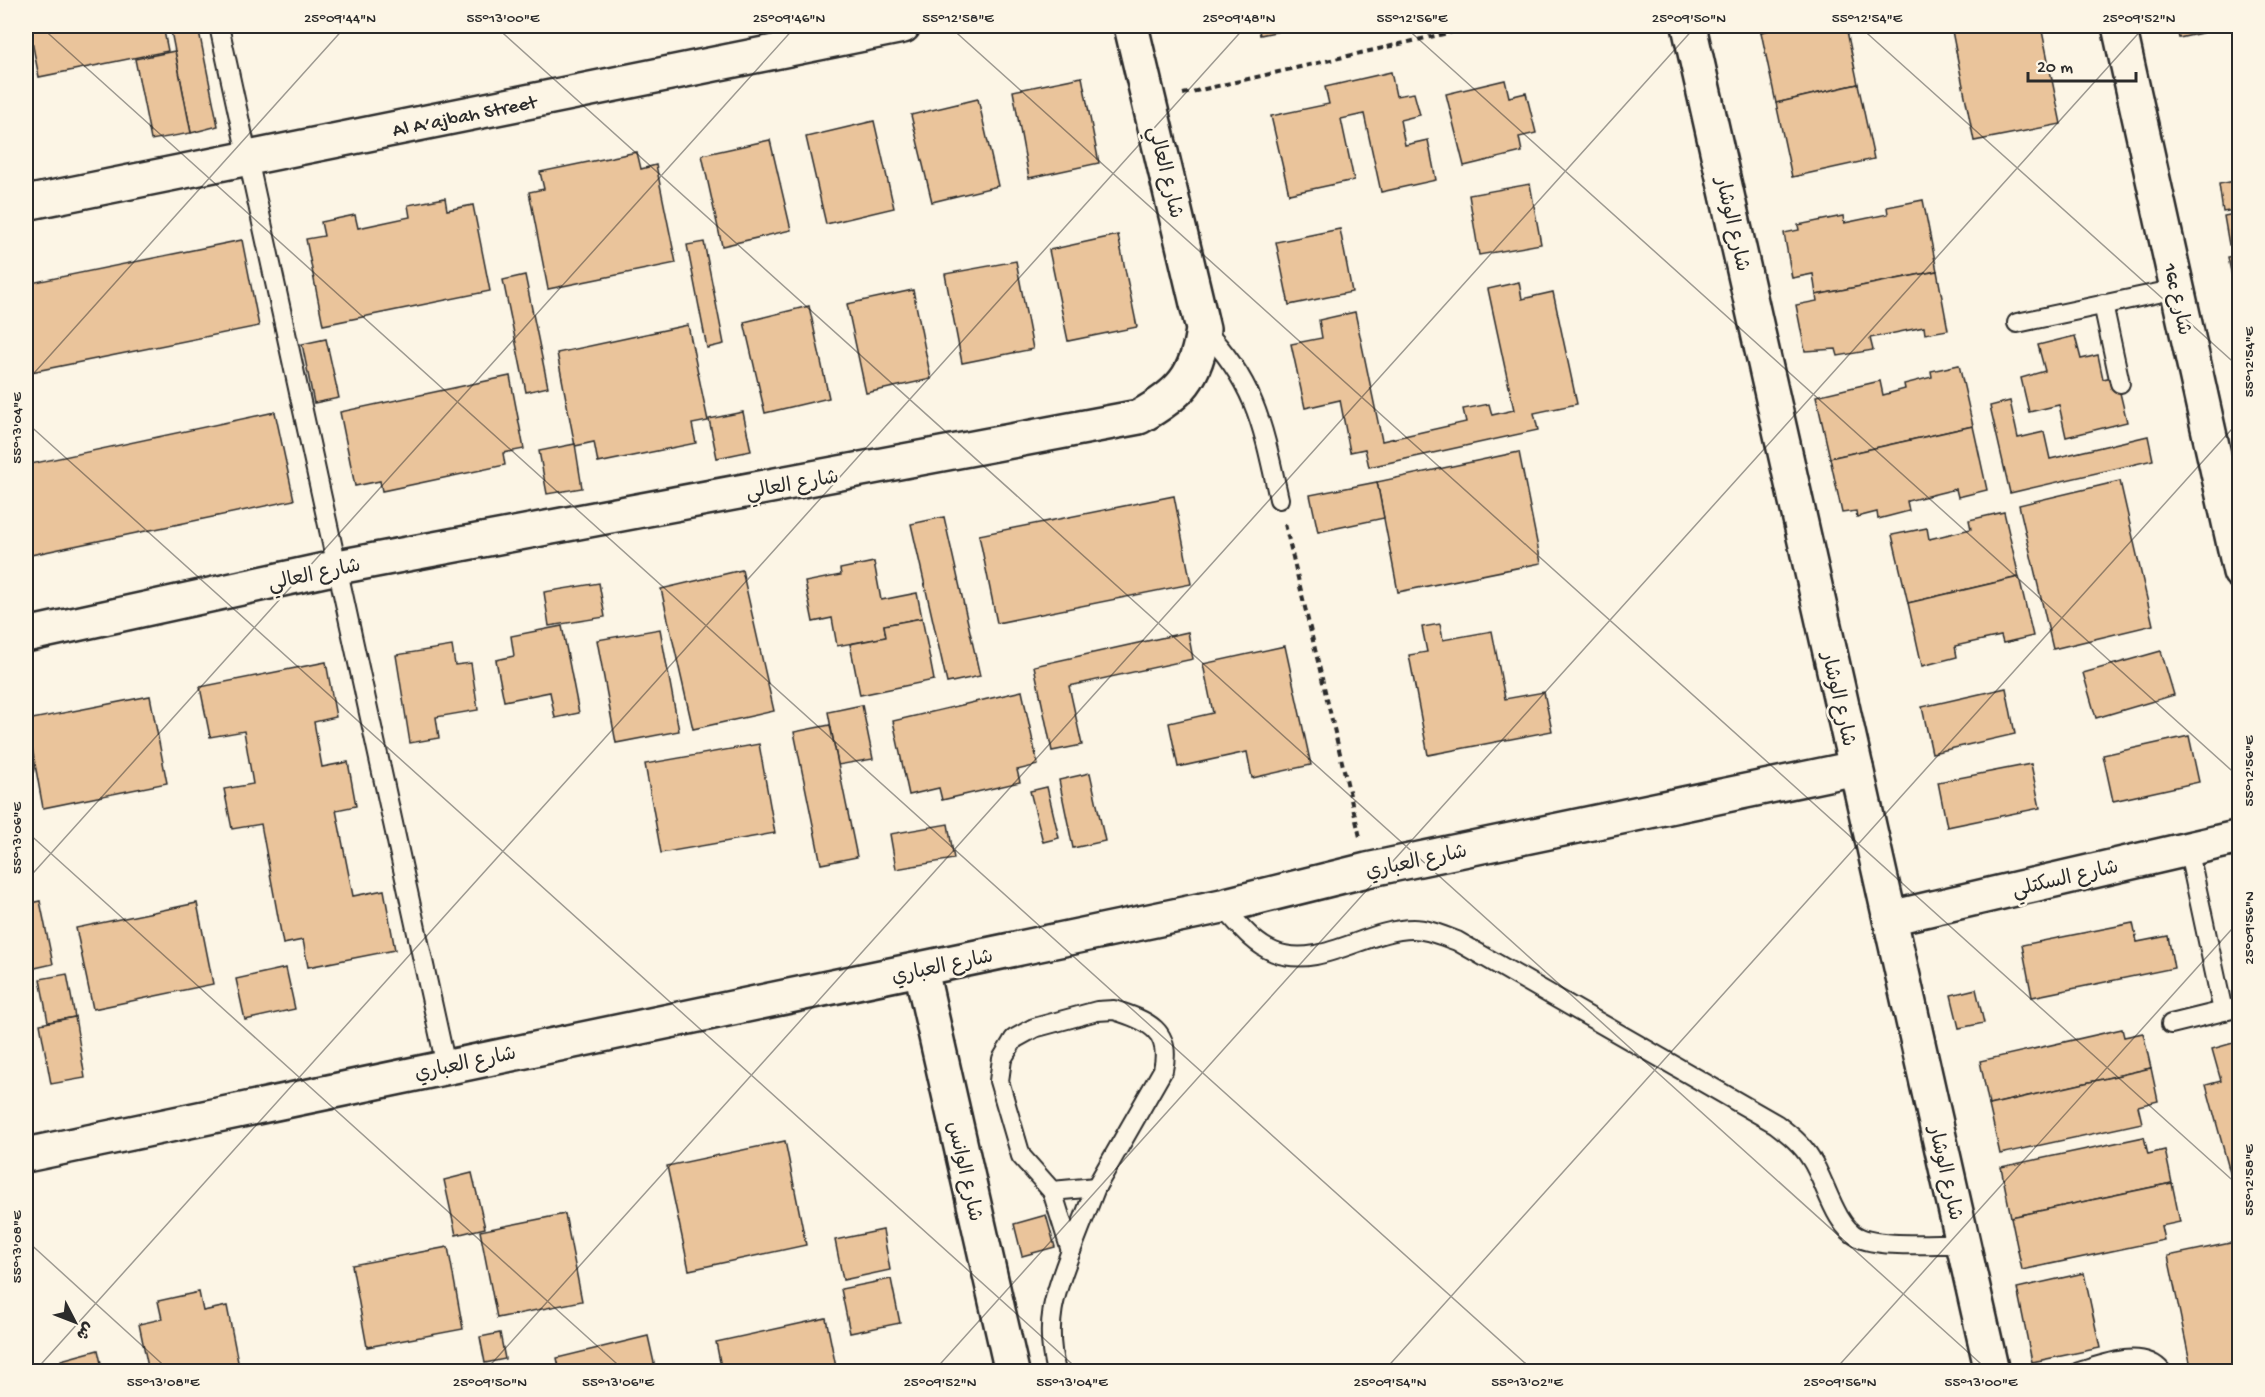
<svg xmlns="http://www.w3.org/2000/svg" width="2265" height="1397" font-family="'Gochi Hand','Playpen Sans Arabic',sans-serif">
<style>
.building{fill:#eac49b;stroke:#2b2b2b;stroke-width:1.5}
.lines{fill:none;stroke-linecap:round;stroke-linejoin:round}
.lane-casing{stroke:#2b2b2b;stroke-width:22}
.street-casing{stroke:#2b2b2b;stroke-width:38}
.path{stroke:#2b2b2b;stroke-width:4;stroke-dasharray:6 4.5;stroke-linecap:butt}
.lane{stroke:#fcf5e5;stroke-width:18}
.street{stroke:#fcf5e5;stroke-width:33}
.ticks{fill:none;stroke:#2b2b2b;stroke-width:1.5;stroke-opacity:0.45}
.labels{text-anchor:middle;stroke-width:5;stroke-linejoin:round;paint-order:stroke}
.street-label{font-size:20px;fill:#2b2b2b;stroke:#fcf5e5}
.neatline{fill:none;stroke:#2b2b2b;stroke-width:2}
.ticks-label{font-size:15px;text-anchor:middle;fill:#2b2b2b}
</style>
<rect width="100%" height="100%" fill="#fcf5e5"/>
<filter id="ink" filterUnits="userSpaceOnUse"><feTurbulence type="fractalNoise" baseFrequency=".0167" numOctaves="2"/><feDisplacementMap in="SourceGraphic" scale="12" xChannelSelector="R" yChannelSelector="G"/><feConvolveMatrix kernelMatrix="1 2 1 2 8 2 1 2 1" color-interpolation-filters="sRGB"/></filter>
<g filter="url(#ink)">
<g class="building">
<path d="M29,26H163L168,51L39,77Z"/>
<path d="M170,26H198L218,126L191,133Z"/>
<path d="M1258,26H1305L1260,35Z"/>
<path d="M1759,26H1789L1761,32Z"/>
<path d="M1789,26H1846L1858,84L1776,103L1761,32Z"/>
<path d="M1951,26H2041L2061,124L1974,141Z"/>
<path d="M2176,26H2200L2202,33L2179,38Z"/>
<path d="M175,51L191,133L151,140L135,59Z"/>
<path d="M1391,72L1396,96L1414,93L1420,115L1400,120L1405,145L1428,140L1436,180L1381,192L1364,114L1341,119L1354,180L1289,194L1271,116L1329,104L1325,87Z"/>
<path d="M1082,77L1099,163L1029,178L1013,91Z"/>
<path d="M1505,80L1509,97L1526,93L1536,133L1519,137L1522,152L1464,166L1446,94Z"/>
<path d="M1858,84L1874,159L1792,177L1776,103Z"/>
<path d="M978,99L998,186L932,202L911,115Z"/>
<path d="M874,121L894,208L826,224L806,137Z"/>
<path d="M770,140L791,230L722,246L702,155Z"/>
<path d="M637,152L641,169L656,165L676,263L548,289L529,192L544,189L540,172Z"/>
<path d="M2240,180V209L2223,212L2219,184Z"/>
<path d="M1530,184L1541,244L1479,255L1469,195Z"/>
<path d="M445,198L447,210L473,205L490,291L323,325L306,239L324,236L321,222L355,215L358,228L410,217L408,205Z"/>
<path d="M1923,200L1937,271L1816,295L1813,274L1792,278L1784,233L1799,230L1798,225L1843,216L1844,223L1888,214L1887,207Z"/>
<path d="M2240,213V243L2229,245L2224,216Z"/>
<path d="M1340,229L1352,292L1289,305L1276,242Z"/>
<path d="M1118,235L1137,327L1068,341L1049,250Z"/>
<path d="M242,240L259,326L26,373V284Z"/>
<path d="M704,242L724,344L707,348L687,245Z"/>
<path d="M2240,255V285L2234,286L2228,257Z"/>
<path d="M1016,261L1033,349L962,363L945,274Z"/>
<path d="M1937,271L1948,330L1925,334L1924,327L1870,338L1873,350L1838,356L1836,349L1805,351L1796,305L1817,301L1816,295Z"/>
<path d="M525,275L548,387L526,392L503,280Z"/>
<path d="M1519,282L1522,299L1553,292L1577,404L1534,413L1538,430L1369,467L1365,449L1350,452L1340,400L1305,408L1291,344L1322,338L1319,320L1355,312L1382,441L1466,422L1463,409L1489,404L1492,415L1514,410L1488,289Z"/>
<path d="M913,290L931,379L866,393L847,304Z"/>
<path d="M809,306L829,398L765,413L744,322Z"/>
<path d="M688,325L708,421L692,424L696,443L598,463L594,442L575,446L557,353Z"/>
<path d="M2075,336L2081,359L2098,355L2103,379L2116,376L2127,422L2066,437L2059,405L2029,412L2021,378L2045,371L2038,345Z"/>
<path d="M326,339L339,398L314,403L302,344Z"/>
<path d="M1959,365L1973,426L1830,458L1816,396L1880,381L1883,395L1905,389L1904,384L1932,377L1931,371Z"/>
<path d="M510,376L524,449L503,453L505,465L382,491L380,481L355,486L340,412Z"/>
<path d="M2010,401L2018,438L2044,432L2050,459L2148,436L2153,460L2010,493L1990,406Z"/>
<path d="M275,412L294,500L26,556V465Z"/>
<path d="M743,412L751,451L717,458L709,419Z"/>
<path d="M1973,426L1987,490L1958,497L1956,489L1907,501L1909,511L1878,519L1877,512L1857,517L1856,511L1842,513L1830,458Z"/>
<path d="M575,444L582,488L547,494L539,451Z"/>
<path d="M1519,452L1541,563L1398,592L1377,482Z"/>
<path d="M2120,481L2153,625L2053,649L2019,505Z"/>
<path d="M1377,482L1384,518L1318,532L1310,495Z"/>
<path d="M1174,496L1191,584L997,623L979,535Z"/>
<path d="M2004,512L2019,577L1908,603L1892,535L1927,528L1929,539L1971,529L1969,520Z"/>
<path d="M944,517L980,676L947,683L911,524Z"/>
<path d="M874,562L881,600L917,593L922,618L884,625L886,637L837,646L832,618L813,622L805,582L841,575L840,569Z"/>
<path d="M742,570L774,711L693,729L661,589Z"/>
<path d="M2019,577L2033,636L2003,643L2001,636L1955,646L1957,657L1922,666L1908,603Z"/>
<path d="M599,583L605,617L549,626L544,592Z"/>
<path d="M922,618L934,680L860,695L850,644L886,637L884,625Z"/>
<path d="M1440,624L1443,640L1492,631L1505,699L1544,692L1552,731L1428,755L1409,655L1427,652L1422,627Z"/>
<path d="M562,626L579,713L555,718L550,692L504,701L496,660L514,656L511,636Z"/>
<path d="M660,629L679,731L616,743L597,640Z"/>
<path d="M1188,632L1193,659L1069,686L1082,745L1052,751L1034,666Z"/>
<path d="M452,646L455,665L471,663L478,710L436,717L439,738L410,743L396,655Z"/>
<path d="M1285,646L1311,765L1252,778L1247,752L1178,767L1169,723L1213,713L1203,664Z"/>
<path d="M2161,651L2174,695L2096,718L2083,673Z"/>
<path d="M326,662L336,717L314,722L322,767L348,762L356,806L336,810L353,896L384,890L395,950L308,967L303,940L283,944L261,824L232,829L224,789L253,784L244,731L210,737L200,687Z"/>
<path d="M2006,688L2015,734L1932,753L1922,707Z"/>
<path d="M1022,691L1038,765L1017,770L1020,782L942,800L939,788L909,795L893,721Z"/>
<path d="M150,696L167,783L43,808L27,720Z"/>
<path d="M862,705L873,759L838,765L828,712Z"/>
<path d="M830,725L857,857L821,864L794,732Z"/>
<path d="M2189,736L2199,782L2113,801L2103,755Z"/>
<path d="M759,744L775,833L661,853L645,764Z"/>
<path d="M2031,764L2040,808L1947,827L1938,782Z"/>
<path d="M1090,773L1105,841L1073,848L1059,780Z"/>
<path d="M1047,787L1059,838L1043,842L1030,791Z"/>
<path d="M948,824L954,859L896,869L890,834Z"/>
<path d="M2240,896V925L2234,897Z"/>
<path d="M40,901L53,964L26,970V904Z"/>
<path d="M197,903L213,984L93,1009L76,928Z"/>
<path d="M2133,923L2137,942L2168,936L2174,968L2032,997L2022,945Z"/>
<path d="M286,968L295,1009L245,1020L236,979Z"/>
<path d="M67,974L75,1017L48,1022L40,979Z"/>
<path d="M1976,989L1984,1023L1959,1028L1951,995Z"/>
<path d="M75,1017L85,1078L51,1084L40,1024Z"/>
<path d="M2122,1029L2124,1037L2143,1033L2151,1068L1989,1105L1980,1061Z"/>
<path d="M2240,1041V1190L2235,1191L2206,1085L2221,1081L2212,1049Z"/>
<path d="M2151,1068L2158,1101L2138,1106L2142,1123L2000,1154L1989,1105Z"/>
<path d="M2144,1137L2148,1154L2165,1150L2172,1183L2011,1217L2001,1167Z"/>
<path d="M785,1141L806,1245L689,1270L667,1166Z"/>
<path d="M472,1173L485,1228L456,1235L444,1180Z"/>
<path d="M2172,1183L2180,1222L2161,1226L2164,1240L2022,1270L2011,1217Z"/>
<path d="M565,1214L582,1301L497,1318L480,1231Z"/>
<path d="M1046,1215L1055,1247L1022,1256L1014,1224Z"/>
<path d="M883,1230L890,1270L843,1280L835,1240Z"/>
<path d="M2240,1241V1372H2192L2168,1256Z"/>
<path d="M448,1247L463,1329L367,1347L352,1265Z"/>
<path d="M2084,1273L2100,1348L2032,1362L2017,1288Z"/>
<path d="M891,1279L900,1323L850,1333L841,1289Z"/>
<path d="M199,1292L203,1311L227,1306L240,1372H149L139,1324L162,1319L158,1301Z"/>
<path d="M826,1318L837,1372H722L716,1342Z"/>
<path d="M500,1333L505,1359L485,1363L480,1337Z"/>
<path d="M648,1336L656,1372H560L557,1358Z"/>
<path d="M98,1350L103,1372H64L61,1360Z"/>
</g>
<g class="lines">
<defs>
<g id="lane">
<path d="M219,26L446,1066"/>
<path d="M2103,304L2120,383"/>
<path d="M2017,323L2177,289"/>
<path d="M1203,329C1256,383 1263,427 1279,499"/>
<path d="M2188,848L2223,1011"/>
<path d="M1222,906C1237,922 1253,944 1274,952C1320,970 1367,929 1413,929C1428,929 1443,936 1457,941L1776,1124C1789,1134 1802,1144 1811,1159C1825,1180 1835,1226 1858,1237C1878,1248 1938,1243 1963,1244"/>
<path d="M1114,1010C1148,1021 1172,1030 1163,1070L1096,1187L1071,1251L1052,1191L1021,1156L999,1081L1002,1059L1014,1039L1034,1028L1097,1011Z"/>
<path d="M2171,1024L2240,1007"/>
<path d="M1052,1191L1096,1187"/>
<path d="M1056,1372C1044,1323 1054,1295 1071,1251"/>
<path d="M2079,1372C2103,1365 2142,1348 2162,1372"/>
</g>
<g id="street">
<path d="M1689,26L1992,1372"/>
<path d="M2119,26L2240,572"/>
<path id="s1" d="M26,203L903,26"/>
<path d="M26,635L338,567L1139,417C1180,394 1197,377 1203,329L1131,26"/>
<path d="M1890,918L2240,837"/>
<path d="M921,970L1012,1372"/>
<path d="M26,1155L1222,906L1367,870L1856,768"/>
</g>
</defs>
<use href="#lane" class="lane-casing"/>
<use href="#street" class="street-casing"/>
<g class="path">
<path d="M1183,94L1478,26"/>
<path d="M1285,524L1360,837"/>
</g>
<use href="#lane" class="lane"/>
<use href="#street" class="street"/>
</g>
</g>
<path class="ticks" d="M40,26L1535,1372M495,26L1990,1372M949,26L2240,1187M1404,26L2240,778M1859,26L2240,368M26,382L346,26M26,422L1081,1372M26,831L626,1372M26,881L796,26M26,1240L171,1372M34,1372L1246,26M484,1372L1696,26M933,1372L2145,26M1383,1372L2240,420M1833,1372L2240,920"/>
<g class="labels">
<g class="street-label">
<text dy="7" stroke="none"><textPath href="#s1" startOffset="447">Al A’ajbah Street</textPath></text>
<text transform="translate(1167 172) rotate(76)" y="7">شارع العالي</text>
<text transform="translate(1734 224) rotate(77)" y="7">شارع الوشار</text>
<text transform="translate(2179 299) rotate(78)" y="7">16c شارع</text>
<text transform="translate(792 483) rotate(-10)" y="7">شارع العالي</text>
<text transform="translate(314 573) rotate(-12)" y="7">شارع العالي</text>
<text transform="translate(1840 699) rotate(77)" y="7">شارع الوشار</text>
<text transform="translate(1416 860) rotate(-12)" y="7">شارع العباري</text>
<text transform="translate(2065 877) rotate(-13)" y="7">شارع السكتلي</text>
<text transform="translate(942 965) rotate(-12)" y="7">شارع العباري</text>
<text transform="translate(465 1062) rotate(-12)" y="7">شارع العباري</text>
<text transform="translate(966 1171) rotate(77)" y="7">شارع الوانس</text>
<text transform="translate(1947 1173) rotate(77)" y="7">شارع الوشار</text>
</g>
</g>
<rect width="2265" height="1397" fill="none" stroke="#fcf5e5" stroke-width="66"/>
<g transform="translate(75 1322) rotate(132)" stroke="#fcf5e5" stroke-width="4.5" paint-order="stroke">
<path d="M0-4.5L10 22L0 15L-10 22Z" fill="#2b2b2b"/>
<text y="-9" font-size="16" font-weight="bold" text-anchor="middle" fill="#2b2b2b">ش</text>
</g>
<path d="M2028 72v9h108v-9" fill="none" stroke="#2b2b2b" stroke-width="3"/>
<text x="2037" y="72" font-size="18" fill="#2b2b2b" stroke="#fcf5e5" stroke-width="4.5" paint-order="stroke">20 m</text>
<rect x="33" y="33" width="2199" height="1331" class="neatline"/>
<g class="ticks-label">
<text x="340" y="22">25°09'44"N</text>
<text x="503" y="22">55°13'00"E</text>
<text x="789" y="22">25°09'46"N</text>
<text x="958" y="22">55°12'58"E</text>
<text x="1239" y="22">25°09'48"N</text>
<text x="1412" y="22">55°12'56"E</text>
<text x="1689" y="22">25°09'50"N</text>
<text x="1867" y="22">55°12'54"E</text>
<text x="2139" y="22">25°09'52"N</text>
<text transform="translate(2248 362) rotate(-90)" y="5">55°12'54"E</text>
<text transform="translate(16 428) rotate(-90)" y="5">55°13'04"E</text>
<text transform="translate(2248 771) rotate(-90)" y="5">55°12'56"E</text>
<text transform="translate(16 838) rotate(-90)" y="5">55°13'06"E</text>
<text transform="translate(2248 928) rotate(-90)" y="5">25°09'56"N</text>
<text transform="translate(2248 1180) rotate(-90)" y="5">55°12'58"E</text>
<text transform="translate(16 1247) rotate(-90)" y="5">55°13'08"E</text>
<text x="163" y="1386">55°13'08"E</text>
<text x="490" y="1386">25°09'50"N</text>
<text x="618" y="1386">55°13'06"E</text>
<text x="940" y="1386">25°09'52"N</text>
<text x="1072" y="1386">55°13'04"E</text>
<text x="1390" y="1386">25°09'54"N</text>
<text x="1527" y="1386">55°13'02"E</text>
<text x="1840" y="1386">25°09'56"N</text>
<text x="1981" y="1386">55°13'00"E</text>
</g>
</svg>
